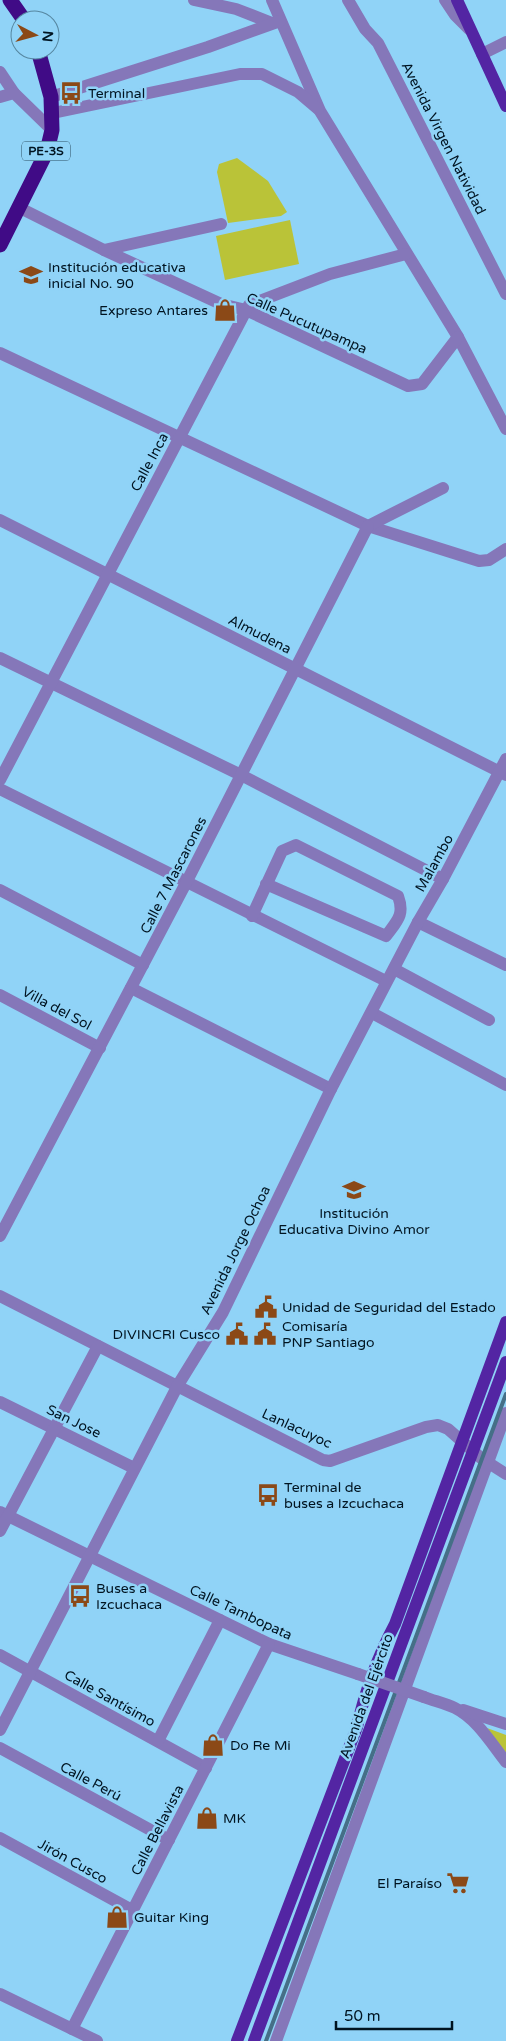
<svg xmlns="http://www.w3.org/2000/svg" width="506" height="2041" font-family="'Varela Round',sans-serif">
<style>
.green{fill:#bac338}
.lines{fill:none;stroke-linecap:round;stroke-linejoin:round}
.minor{stroke:#8577b9;stroke-width:12}
.major{stroke:#5325a3;stroke-width:12}
.highway{stroke:#400b86;stroke-width:15}
.rail{stroke:#456f87;stroke-width:4}
.minor-bridge{stroke:#8577b9;stroke-width:12}
.labels{text-anchor:middle;stroke-width:5;stroke-linejoin:round;paint-order:stroke}
.shield{fill:#90d3f7;stroke:#2b4d61;stroke-width:1}
.shield-label{font-size:12px;font-weight:bold;fill:#001421}
.poi-label{font-size:14px;fill:#001421;stroke:#90d3f7;text-anchor:start}
.street-label{font-size:14px;fill:#001421;stroke:#90d3f7}
</style>
<rect width="100%" height="100%" fill="#90d3f7"/>
<g class="green">
<path d="M237,158L268,181L287,212L281,216L228,223L217,172L219,164Z"/>
<path d="M290,220L299,264L225,280L216,236Z"/>
<path d="M487,1728L506,1735V1753Z"/>
</g>
<g class="lines">
<g class="minor">
<path d="M194,0L236,9L272,23"/>
<path d="M272,0L320,111L458,337L506,429"/>
<path d="M348,0L365,29L378,43L506,294"/>
<path d="M445,0L455,15L469,29"/>
<path d="M482,54L506,42"/>
<path d="M0,72L14,93"/>
<path d="M0,97L14,93L52,130"/>
<path d="M51,97L208,47L280,21"/>
<path d="M53,113L240,74H262L298,92L318,109"/>
<path d="M18,207L104,250L221,304L246,310L408,386L422,384L458,337"/>
<path d="M104,250L221,224"/>
<path d="M0,353L368,526L479,561L489,560L506,549"/>
<path d="M0,520L506,775"/>
<path d="M368,526L443,488"/>
<path d="M0,658L241,775L443,879"/>
<path d="M0,780L249,305L330,274L406,254"/>
<path d="M0,789L386,981"/>
<path d="M0,890L143,965"/>
<path d="M252,916L282,851L296,845L398,896C405,915 397,921 386,936L266,884"/>
<path d="M418,922L506,965"/>
<path d="M394,969L489,1020"/>
<path d="M131,988L331,1089"/>
<path d="M0,995L100,1048"/>
<path d="M372,1013L506,1085"/>
<path d="M0,1236L186,883L368,526"/>
<path d="M0,1296L323,1460L330,1461L426,1427L438,1425L448,1429L481,1458L506,1474"/>
<path d="M0,1402L134,1468"/>
<path d="M0,1512L269,1644L358,1674"/>
<path d="M0,1531L98,1346"/>
<path d="M0,1655L206,1768"/>
<path d="M424,1697C434,1701 445,1703 455,1708C477,1719 491,1743 506,1762"/>
<path d="M463,1710L506,1724"/>
<path d="M0,1730L178,1385L223,1312L331,1089L418,922L443,879L506,759"/>
<path d="M158,1741L220,1620"/>
<path d="M0,1748L169,1840"/>
<path d="M0,1838L132,1910"/>
<path d="M0,1994L97,2041"/>
<path d="M72,2029L269,1644"/>
<path d="M276,2041L506,1413"/>
</g>
<g class="major">
<path d="M457,0L506,106"/>
<path d="M237,2041L357,1727C365,1691 378,1656 395,1624L506,1322"/>
<path d="M254,2041L506,1362"/>
</g>
<g class="highway">
<path d="M10,0L24,20"/>
<path d="M0,245L47,151L52,130L51,97L38,50"/>
</g>
<path class="rail" d="M266,2041L506,1394"/>
<path class="minor-bridge" d="M358,1674L424,1697"/>
</g>
<defs>
<symbol id="bus-bare" viewBox="-9 -9 18 18"><path d="M-5-6H5V4H4V6H2V4H-2V6H-4V4H-5ZM-3.5-4V0h7V-4ZM-3.5 1.2v1.5H-2V1.2ZM2 1.2v1.5H3.5V1.2Z" fill="#8b4917" stroke="#90d3f7" stroke-width="2.5" paint-order="stroke"/></symbol>
<symbol id="school-bare" viewBox="-9 -9 18 18"><path d="M0-5L7-2L0 1L-7-2ZM-4 1L0 2.5L4 1V4Q0 6-4 4Z" fill="#8b4917" stroke="#90d3f7" stroke-width="2.5" paint-order="stroke"/></symbol>
<symbol id="shop-bare" viewBox="-9 -9 18 18"><path d="M-5-2.5h2.3a2.7 3.5 0 0 1 5.4 0H5L5.5 6h-11ZM-1.5-2.5h3a1.5 2.3 0 0 0-3 0Z" fill="#8b4917" stroke="#90d3f7" stroke-width="2.5" paint-order="stroke"/></symbol>
<symbol id="civic-bare" viewBox="-9 -9 18 18"><path d="M-.6-6.5H3V-4.5H.6V-3L4-1V1h2V6H-6V1h2V-1L-.6-3ZM-1.2 2.5V6h2.4V2.5Z" fill="#8b4917" stroke="#90d3f7" stroke-width="2.5" paint-order="stroke"/></symbol>
<symbol id="supermarket-bare" viewBox="-9 -9 18 18"><path d="M-6-5.5h2.5l.6 2H6L4.5 2H-2.5L-4.4-4H-6ZM-1.5 3.2a1.3 1.3 0 1 0 .1 0ZM3 3.2a1.3 1.3 0 1 0 .1 0Z" fill="#8b4917" stroke="#90d3f7" stroke-width="2.5" paint-order="stroke"/></symbol>
</defs>
<g fill-rule="evenodd">
<use href="#bus-bare" x="55" y="77" width="32" height="32"/>
<use href="#school-bare" x="15" y="259" width="32" height="32"/>
<use href="#shop-bare" x="209" y="294" width="32" height="32"/>
<use href="#school-bare" x="338" y="1174" width="32" height="32"/>
<use href="#civic-bare" x="250" y="1291" width="32" height="32"/>
<use href="#civic-bare" x="221" y="1318" width="32" height="32"/>
<use href="#civic-bare" x="249" y="1318" width="32" height="32"/>
<use href="#bus-bare" x="252" y="1479" width="32" height="32"/>
<use href="#bus-bare" x="64" y="1580" width="32" height="32"/>
<use href="#shop-bare" x="197" y="1729" width="32" height="32"/>
<use href="#shop-bare" x="191" y="1802" width="32" height="32"/>
<use href="#supermarket-bare" x="442" y="1867" width="32" height="32"/>
<use href="#shop-bare" x="101" y="1901" width="32" height="32"/>
</g>
<g class="labels">
<rect class="shield" x="22" y="141.5" width="48" height="19" rx="4"/>
<g class="shield-label">
<text x="46" y="155">PE-3S</text>
</g>
<g class="poi-label">
<text x="88" y="98">Terminal</text>
<text x="48" y="272">Institución educativa<tspan x="48" dy="16">inicial No. 90</tspan></text>
<text x="208" y="315" text-anchor="end">Expreso Antares</text>
<text x="354" y="1218" text-anchor="middle">Institución<tspan x="354" dy="16">Educativa Divino Amor</tspan></text>
<text x="282" y="1312">Unidad de Seguridad del Estado</text>
<text x="282" y="1331">Comisaría<tspan x="282" dy="16">PNP Santiago</tspan></text>
<text x="220" y="1339" text-anchor="end">DIVINCRI Cusco</text>
<text x="284" y="1492">Terminal de<tspan x="284" dy="16">buses a Izcuchaca</tspan></text>
<text x="96" y="1593">Buses a<tspan x="96" dy="16">Izcuchaca</tspan></text>
<text x="230" y="1750">Do Re Mi</text>
<text x="223" y="1823">MK</text>
<text x="442" y="1888" text-anchor="end">El Paraíso</text>
<text x="134" y="1922">Guitar King</text>
</g>
<g class="street-label">
<text transform="translate(444 138) rotate(63)" y="5">Avenida Virgen Natividad</text>
<text transform="translate(307 323) rotate(24)" y="5">Calle Pucutupampa</text>
<text transform="translate(149 462) rotate(-62)" y="5">Calle Inca</text>
<text transform="translate(260 634) rotate(27)" y="5">Almudena</text>
<text transform="translate(434 863) rotate(-61)" y="5">Malambo</text>
<text transform="translate(173 875) rotate(-63)" y="5">Calle 7 Mascarones</text>
<text transform="translate(57 1008) rotate(28)" y="5">Villa del Sol</text>
<text transform="translate(235 1250) rotate(-64)" y="5">Avenida Jorge Ochoa</text>
<text transform="translate(74 1421) rotate(26)" y="5">San Jose</text>
<text transform="translate(297 1428) rotate(25)" y="5">Lanlacuyoc</text>
<text transform="translate(241 1612) rotate(25)" y="5">Calle Tambopata</text>
<text transform="translate(366 1696) rotate(-70)" y="5">Avenida del Ejército</text>
<text transform="translate(110 1698) rotate(29)" y="5">Calle Santísimo</text>
<text transform="translate(91 1781) rotate(28)" y="5">Calle Perú</text>
<text transform="translate(157 1830) rotate(-63)" y="5">Calle Bellavista</text>
<text transform="translate(73 1861) rotate(29)" y="5">Jirón Cusco</text>
</g>
</g>
<g transform="translate(35 35) rotate(96)"><circle r="24" fill="#90d3f7" stroke="#5687a1"/>
<path d="M0-4L9 19L0 12L-9 19Z" fill="#8b4917"/>
<text y="-8" font-size="14" font-weight="bold" text-anchor="middle" fill="#001421">N</text>
</g>
<path d="M336 2021v8h116v-8" fill="none" stroke="#001421" stroke-width="2.5"/>
<text x="344" y="2021" font-size="15" fill="#001421" stroke="#90d3f7" stroke-width="4" paint-order="stroke">50 m</text>
</svg>
